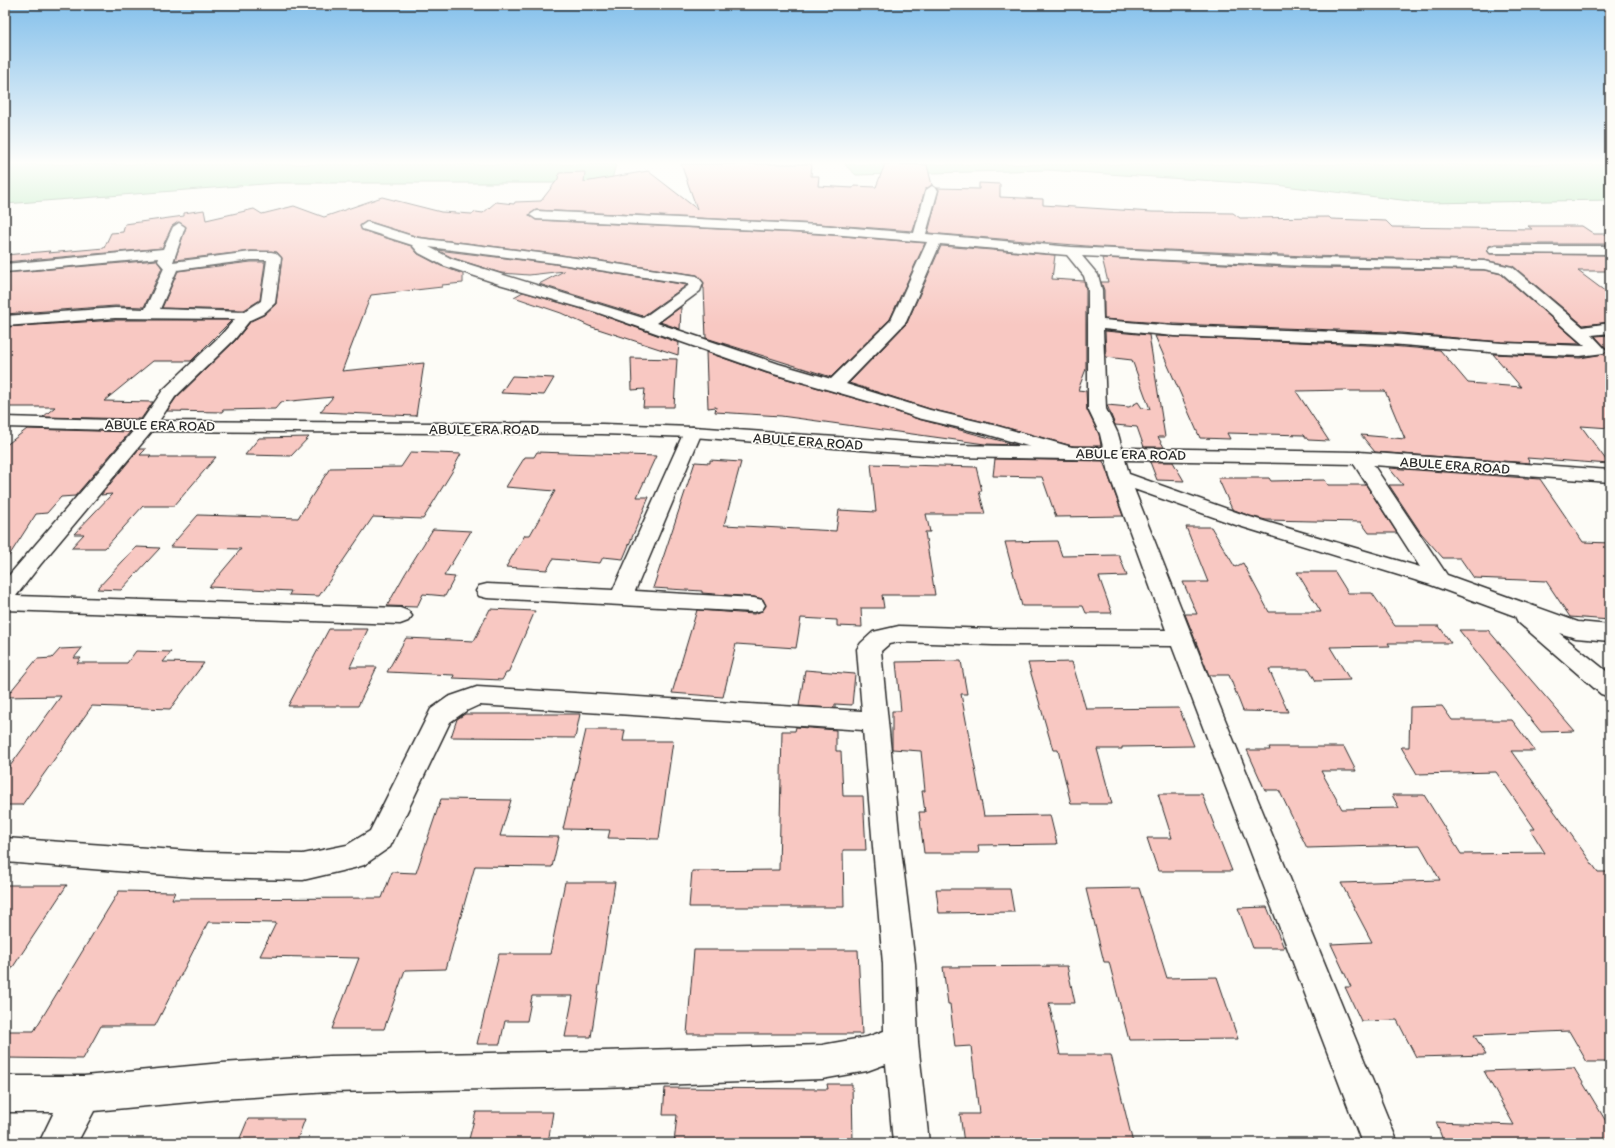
<svg xmlns="http://www.w3.org/2000/svg" width="1615" height="1148" font-family="Itim,sans-serif">
<style>
.green{fill:#a4e4ac;stroke:#68886c}
.building{fill:#f8c8c2;stroke:#2b2b2b}
.lines{fill:none;stroke-linecap:round;stroke-linejoin:round}
.minor-casing{stroke:#2b2b2b;stroke-width:3}
.tertiary-casing{stroke:#2b2b2b;stroke-width:3}
.minor{fill:#fdfcf7;fill-rule:evenodd}
.tertiary{fill:#fdfcf7;fill-rule:evenodd}
.labels{text-anchor:middle;stroke-width:3.5;stroke-linejoin:round;paint-order:stroke}
.street-label{font-size:14px;fill:#2b2b2b;stroke:#fdfcf7}
</style>
<rect width="100%" height="100%" fill="#fdfcf7"/>
<filter id="ink" filterUnits="userSpaceOnUse"><feTurbulence type="fractalNoise" baseFrequency=".025" numOctaves="2"/><feDisplacementMap in="SourceGraphic" scale="8" xChannelSelector="R" yChannelSelector="G"/><feConvolveMatrix kernelMatrix="1 2 1 2 8 2 1 2 1" color-interpolation-filters="sRGB"/></filter>
<g filter="url(#ink)">
<g class="green">
<path d="M5,164H616L611,183H277L5,204Z"/>
<path d="M844,164H1610V200L1427,203L1276,185L1047,170L856,175Z"/>
</g>
<g class="building">
<path d="M681,164H812L811,176H819L818,186L853,188L854,186L876,187L885,164L927,165L932,185L925,190L913,231L819,224L536,210L529,215L536,220L819,234L925,243L890,319L831,377L706,338L704,288H703L704,284L697,275L555,254L418,237L367,221L360,226L362,230L411,246L418,254L441,266L463,274V283L442,285V287L371,295L342,371L424,363L416,416L320,412L333,397L281,402L275,409L223,410L222,412L167,411L176,398L235,341L251,321L264,315L276,304L282,258L277,252L251,251L175,260L186,227L178,222L172,226L162,248L5,262V255L50,251L48,253L104,248L111,233L123,232L125,224L184,216V213L204,210L206,220L254,209L262,214L294,206L324,217L382,197L441,212L472,214L476,212L483,213L496,202L514,204L515,202L541,201L558,179L559,173L585,172L584,182L648,171L697,209Z"/>
<path d="M979,183L1000,184V197L1043,199V205L1152,212L1233,213L1240,218L1329,217L1331,219L1386,221L1392,227L1532,229L1528,226H1582L1594,234H1610V244H1495L1489,246L1487,251L1490,254L1610,255V271H1578L1610,295V322L1583,325L1513,266L1484,260L1306,256L1099,247L928,233L939,190L937,188L979,189Z"/>
<path d="M941,246L1055,255L1052,279L1084,281L1086,290V369L1078,390L1086,391L1087,410L1099,434L1101,446H1072L997,425L930,409L849,383L907,323Z"/>
<path d="M437,250L555,264L687,285L643,316L539,284L564,271L529,275L501,273L453,258Z"/>
<path d="M1102,258L1306,268L1484,270L1501,274L1581,344L1502,342L1390,332L1174,324L1104,319V290L1101,282H1108Z"/>
<path d="M157,260L162,268L144,307L115,306L5,314V273Z"/>
<path d="M251,262H265L260,300L244,310L162,308L178,271Z"/>
<path d="M523,292L596,313L679,343L678,355L589,326L561,313L514,297Z"/>
<path d="M681,307L680,329L660,322Z"/>
<path d="M115,320H232L191,361H153L104,401L153,402L141,419L43,417L55,407H5V327Z"/>
<path d="M1105,331L1149,335L1165,437H1158L1164,447H1144L1137,427L1115,425L1107,405L1129,407L1138,402L1142,408L1150,409L1132,360L1106,357Z"/>
<path d="M1610,335V428L1581,426L1609,464L1527,458L1530,463L1375,452L1361,435L1405,439L1385,391H1348L1347,390L1296,391L1329,441L1308,440L1304,435L1227,433L1230,439L1200,438L1155,336L1390,346L1440,350L1468,383L1521,387L1493,354L1580,358L1604,354L1607,349L1595,336Z"/>
<path d="M706,352L766,373L871,403L918,419L1017,445L985,444L781,416L715,412L716,407L708,408Z"/>
<path d="M631,358L677,359L674,407H643L645,389L632,390Z"/>
<path d="M512,376L554,378L544,395L501,393Z"/>
<path d="M27,429L130,432L75,496L61,497L47,513L36,514L5,562V446Z"/>
<path d="M309,437L291,456L245,455L259,438Z"/>
<path d="M139,449H146L140,455H151L149,457H216L174,506H143L105,548H71L84,534H74L112,494L101,495Z"/>
<path d="M411,452L461,454L454,467H455L423,519L373,517L319,596L289,595L291,591L209,587L241,549L170,547L198,515L298,518L330,468L401,467Z"/>
<path d="M537,452L656,456L637,497H649L623,559L603,557L600,563L553,559L547,570L506,567L525,535H530L555,491L506,487L525,457H534Z"/>
<path d="M995,459L1103,461L1123,516L1056,517L1042,477L993,476Z"/>
<path d="M710,460L741,462L724,525L836,531L839,510L876,512L871,464L976,467L982,491H979L985,514H926L930,532H925L935,595H882L884,608H861L862,627L837,626V620L801,618L796,648L736,644L723,697L672,693L697,610L754,614L762,611L766,606L763,599L754,597L702,593V591L653,588L695,462L710,463Z"/>
<path d="M1150,462H1173L1184,481L1157,480Z"/>
<path d="M1389,468L1540,479L1583,542L1610,543V620L1570,617L1546,581L1474,578L1460,558H1443L1421,533L1389,485H1403Z"/>
<path d="M1218,478H1269L1271,481L1325,480L1328,485H1366L1397,533H1369L1361,522L1266,520L1250,516L1232,509Z"/>
<path d="M1186,527H1211L1235,567L1243,563L1269,612H1321L1297,572H1335L1348,593H1372L1395,626H1439L1451,643H1388L1390,646L1330,647L1350,680L1316,681L1309,669H1269L1288,712L1243,711L1229,675H1209L1185,614H1197L1183,582H1208Z"/>
<path d="M433,529L471,531L444,576L455,577L445,596L423,594L417,607L387,606L405,574Z"/>
<path d="M1057,541L1062,556L1119,555L1127,576L1099,577L1112,613H1086L1083,606H1022L1005,542Z"/>
<path d="M136,547L160,548L121,590L97,589Z"/>
<path d="M490,609L535,611L508,673H506L502,680L453,678L454,675L387,672L406,638L474,641Z"/>
<path d="M329,629H368L350,667H377L358,706H288Z"/>
<path d="M1459,630H1488L1575,731L1541,732Z"/>
<path d="M82,648L74,658H81L77,663H127L136,651L171,652L163,662L204,663L170,709L92,706L22,805H5V773L61,696L6,697L37,659L52,658L60,649Z"/>
<path d="M961,661L967,694H961L984,816L1050,815L1057,844L978,845L979,853H924L919,812H925L922,791H925L921,751L892,749V711H901L896,662Z"/>
<path d="M1072,662L1086,709L1179,708L1194,746L1122,747V749H1097L1112,804H1071L1058,750H1053L1028,663Z"/>
<path d="M805,670L855,674L852,705L835,704V708L799,706Z"/>
<path d="M1442,706L1452,720H1512L1535,751H1511L1598,872H1610V1062H1587L1569,1031L1474,1035L1486,1055L1416,1057L1397,1020L1361,1021L1345,987H1351L1331,944L1372,942L1341,883L1440,880L1420,845L1307,848L1279,790H1265L1247,750H1270L1269,747H1344L1356,771H1321L1342,809L1399,808L1392,795H1424L1461,854L1545,853L1530,829H1535L1496,772L1417,774L1401,747H1409L1410,707Z"/>
<path d="M465,714H580L575,738L451,737L457,719Z"/>
<path d="M796,727L836,730V751H841L843,796H863L866,850H843L844,907H689L692,871L779,870L782,731H795Z"/>
<path d="M586,730H625L623,741H673L659,839L608,838L610,830L563,829Z"/>
<path d="M1158,794H1202L1232,871H1158L1147,838H1172Z"/>
<path d="M441,799L511,800L500,836L559,837L552,867L475,866L446,969L405,970L384,1029H332L359,958L260,956L276,923L208,922L155,1026H101L83,1059L5,1058V1031H34L119,891L175,892L172,899L382,898L392,872L416,873Z"/>
<path d="M565,882H615L591,1037H565L573,996H532L527,1021H505L500,1044H477L499,954H550Z"/>
<path d="M5,885H67L5,979Z"/>
<path d="M1139,888L1167,978L1217,977L1238,1039L1129,1040L1109,962H1104L1086,889Z"/>
<path d="M936,889H1010L1014,912L939,913Z"/>
<path d="M1267,907L1284,948H1253L1238,908Z"/>
<path d="M694,950H858L862,1034H687Z"/>
<path d="M1067,966L1075,1003H1049L1060,1055H1111L1133,1143H964L960,1114H979L971,1046L955,1047L950,1004H948L943,967Z"/>
<path d="M1574,1068L1610,1128V1143H1444L1436,1122L1514,1125L1484,1071Z"/>
<path d="M827,1084H852L853,1143H674L677,1115H663L665,1088L828,1089Z"/>
<path d="M476,1112H553L548,1143H468Z"/>
<path d="M248,1119H305L296,1143H238Z"/>
</g>
<g class="lines">
<defs>
<g id="minor">
<path d="M932,186L938,190L926,234L1071,247L1306,258L1484,261L1512,267L1583,327L1610,323V333L1592,335L1606,350L1604,353L1580,356L1502,353L1390,344L1174,336L1103,329L1106,409L1118,434L1129,474L1250,517L1420,567L1350,458L1352,454L1359,452L1366,454L1447,575L1578,622L1610,625V641L1576,638L1559,633L1610,674V697L1601,694L1518,622L1515,616L1431,585L1236,525L1134,489L1222,712L1398,1143H1362L1172,646L993,645L899,642L889,644L881,651L899,833L915,964L918,1042L929,1143H893L886,1064L867,1071L822,1079L603,1087L329,1092L222,1099L94,1111L77,1143H39L54,1112H5V1076H84L222,1063L329,1056L603,1051L822,1045L867,1037L884,1031L883,964L863,730L479,705L466,711L450,722L390,847L364,865L354,868L303,880L204,878L5,862V838L204,852L303,854L347,845L370,831L431,709L448,697L477,687L862,711L857,649L861,643L873,632L899,626L993,629L1166,630L1110,477L1100,434L1088,409V290L1084,276L1067,255L940,244L906,322L846,384L930,410L997,426L1079,449L1081,453L1079,457L1072,459L986,434L918,418L871,402L767,372L596,312L499,284L442,265L419,253L412,245L362,229L361,226L367,222L418,238L555,255L697,276L703,283L700,291L657,323L779,364L831,379L891,320L927,242L819,233L536,219L530,215L536,211L819,225L914,233L926,190ZM429,247L555,263L689,284L688,286L643,318L452,259ZM1082,256L1306,266L1484,269L1502,273L1585,346L1502,343L1390,334L1174,326L1103,320L1102,290L1098,275Z"/>
<path d="M179,223L185,227L173,262L251,252H271L276,253L281,258L275,303L263,314L250,320L234,340L175,397L153,430L40,565L16,596L400,608L408,611L412,616L408,621L400,624L5,610V580L141,422L163,390L222,334L235,319L115,318L5,326V316L115,308L145,309L164,268L158,261L159,258L5,272V264L163,249L173,227ZM251,260H267L261,301L244,312L160,309L177,270Z"/>
<path d="M1495,246H1610V254L1490,253L1488,250L1490,247Z"/>
<path d="M693,427L699,428L702,432L635,591L754,598L762,600L765,605L762,610L754,612L487,598L479,596L476,591L479,586L487,584L613,590L684,432L687,428Z"/>
</g>
<path id="tertiary" d="M5,417L147,421L602,424L693,427L951,445L1359,452L1610,470V482L1359,464L951,457L693,437L602,434L147,431L5,427Z"/>
</defs>
<use href="#minor" class="minor-casing"/>
<use href="#tertiary" class="tertiary-casing"/>
<use href="#minor" class="minor"/>
<use href="#tertiary" class="tertiary"/>
</g>
</g>
<linearGradient id="sky" x2="0" y2="1"><stop stop-color="#84c0eb"/><stop offset="0.5" stop-color="#fefefb"/><stop offset="1" stop-color="#fefefb" stop-opacity="0"/></linearGradient>
<rect width="1615" height="325" fill="url(#sky)"/>
<g class="labels">
<g class="street-label">
<text transform="translate(160 425) rotate(1)" y="5">ABULE ERA ROAD</text>
<text x="484" y="434">ABULE ERA ROAD</text>
<text transform="translate(808 441) rotate(4)" y="5">ABULE ERA ROAD</text>
<text transform="translate(1131 454) rotate(1)" y="5">ABULE ERA ROAD</text>
<text transform="translate(1455 465) rotate(4)" y="5">ABULE ERA ROAD</text>
</g>
</g>
<rect width="1615" height="1148" fill="none" stroke="#fdfcf7" stroke-width="20"/>
<rect x="10" y="10" width="1595" height="1128" fill="none" stroke="#2b2b2b" stroke-width="1.5" filter="url(#ink)"/>
</svg>
